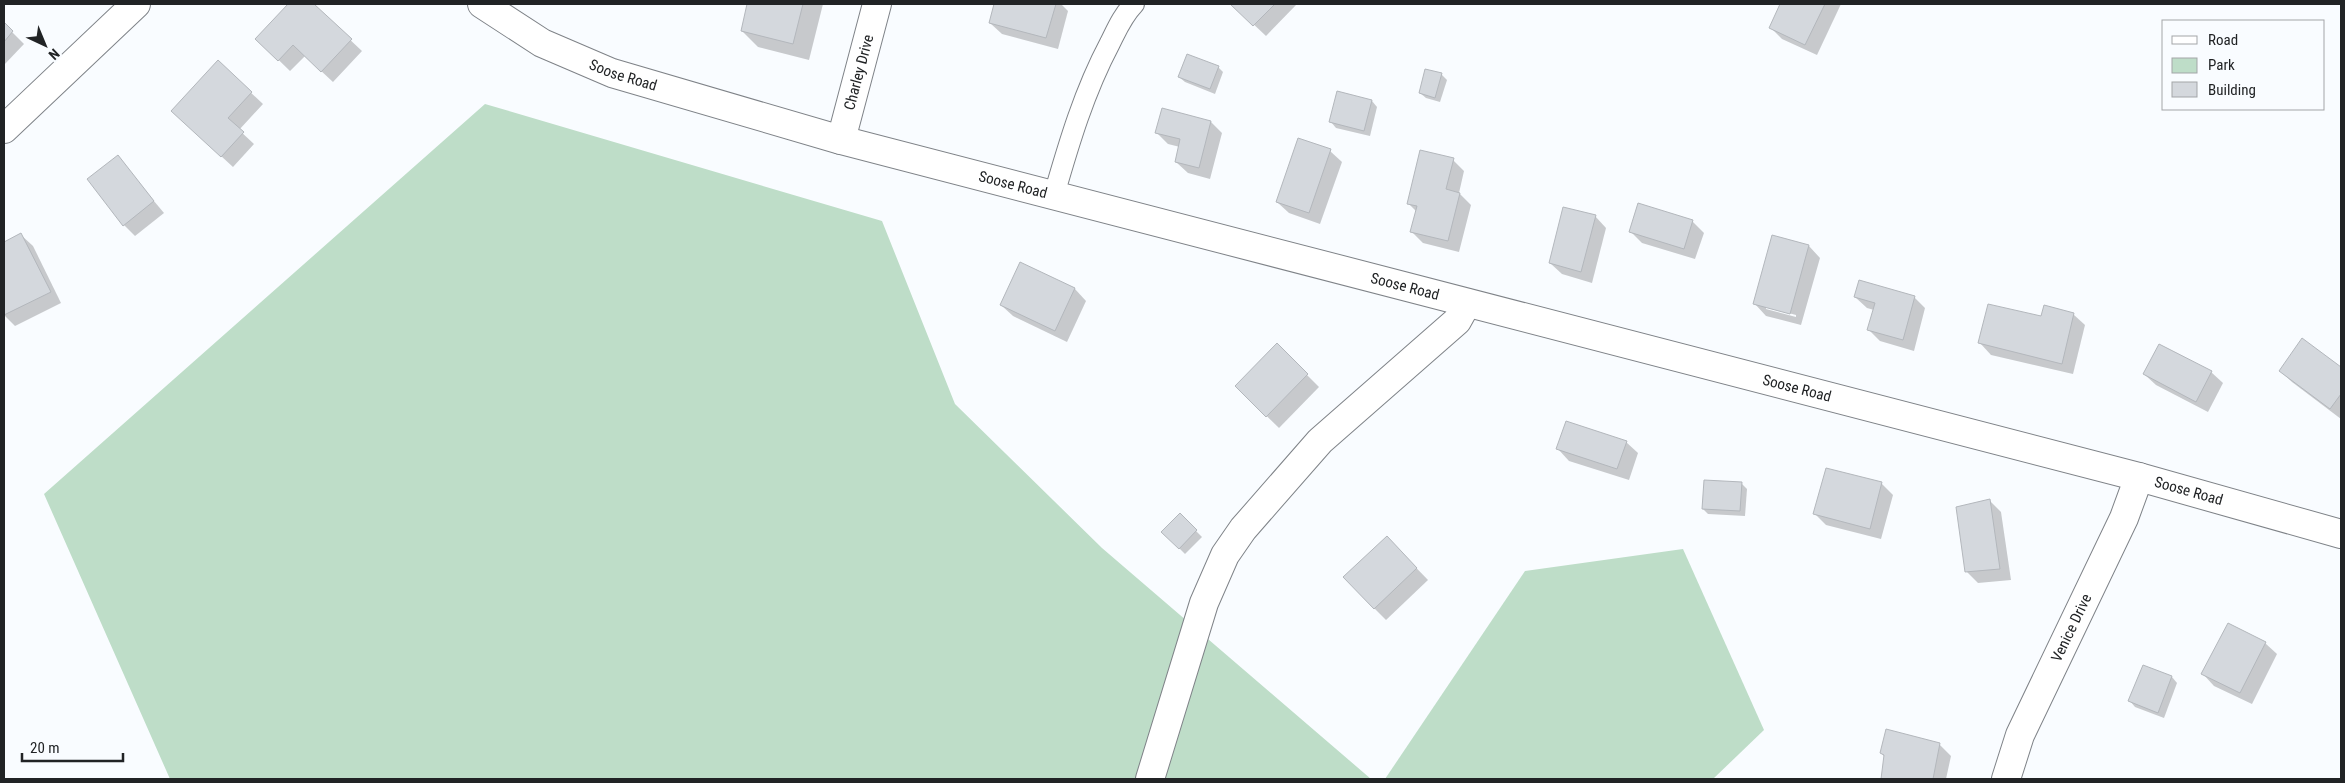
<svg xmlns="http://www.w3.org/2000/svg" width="2345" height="783" font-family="'Roboto Condensed',sans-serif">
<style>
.green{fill:#beddc8}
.shadow{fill:#0003;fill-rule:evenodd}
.building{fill:#d4d8dd;stroke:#b3b7bc}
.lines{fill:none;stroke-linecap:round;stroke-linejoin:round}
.service-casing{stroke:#7f8388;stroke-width:22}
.minor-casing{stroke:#7f8388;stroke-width:30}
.tertiary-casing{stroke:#7f8388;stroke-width:30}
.service{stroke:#fff;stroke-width:20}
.minor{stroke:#fff;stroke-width:28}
.tertiary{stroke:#fff;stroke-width:28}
.labels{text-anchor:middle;stroke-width:5;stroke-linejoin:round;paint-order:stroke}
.street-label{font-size:15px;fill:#212325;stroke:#f9fcff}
</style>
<rect width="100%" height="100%" fill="#f9fcff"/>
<g class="green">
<path d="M485,104L882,221L955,404L1102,548L1371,779H170L44,494Z"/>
<path d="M1683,549L1764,730L1713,779H1385L1525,571Z"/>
</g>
<g class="shadow">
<path d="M289,4H312L362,51L333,82L305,56L290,71L257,39Z"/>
<path d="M749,4H823L809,60L758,47L742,31Z"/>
<path d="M996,4H1061L1068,11L1058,49L1002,34L990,23Z"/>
<path d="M1232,4H1297L1266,36Z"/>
<path d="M1781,4H1841L1817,55L1782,39L1770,27Z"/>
<path d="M4,24L24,44L4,65Z"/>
<path d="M218,62L263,104L239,130L254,144L233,167L184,122Z"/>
<path d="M1218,67L1223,72L1215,94L1185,82L1179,77Z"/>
<path d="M1441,74L1447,80L1440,102L1426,98L1420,93Z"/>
<path d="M1372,101L1377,107L1370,136L1336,128L1331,122Z"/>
<path d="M1211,122L1222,133L1210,179L1188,173L1176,162L1180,147L1168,144L1157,133Z"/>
<path d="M1330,151L1342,162L1320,224L1289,213L1277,202Z"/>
<path d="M117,157L164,213L135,236L124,225Z"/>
<path d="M1453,160L1464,171L1459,193L1471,205L1459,252L1423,243L1412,232L1417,212L1408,203Z"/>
<path d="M1595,216L1606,228L1592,283L1562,274L1550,263Z"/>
<path d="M1692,221L1704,233L1695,259L1642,243L1630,231Z"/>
<path d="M21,235L33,246L61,303L15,326L4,315V243Z"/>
<path d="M1809,246L1820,258L1801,325L1766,316L1755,304ZM1766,307L1796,315V317L1766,309Z"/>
<path d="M1020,264L1075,289L1086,301L1067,342L1013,316L1001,305Z"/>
<path d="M1855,297H1914L1925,308L1914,351L1880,341L1869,330L1874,310L1867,308Z"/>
<path d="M2073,314L2085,325L2073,374L1991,355L1980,343L2042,318Z"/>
<path d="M2302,340L2341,369V419L2292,382L2280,371Z"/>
<path d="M1277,345L1319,387L1279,428L1236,386Z"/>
<path d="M2211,372L2223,383L2208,412L2156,385L2144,374Z"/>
<path d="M1626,442L1638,453L1629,480L1569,461L1558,449Z"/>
<path d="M1741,483L1747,489L1745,516L1708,514L1703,509Z"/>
<path d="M1881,483L1893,495L1881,539L1826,525L1815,514Z"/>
<path d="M1990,501L2001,512L2011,580L1978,583L1967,572Z"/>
<path d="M1180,515L1202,537L1185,554L1163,532Z"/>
<path d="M1398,549L1428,580L1386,620L1374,608Z"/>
<path d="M2265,643L2277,654L2252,704L2214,686L2203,674Z"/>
<path d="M2172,677L2177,683L2164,718L2135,707L2130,701Z"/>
<path d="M1939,744L1951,756L1946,779H1882L1885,757L1881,753Z"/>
</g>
<g class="building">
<path d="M288,4H314L352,39L321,72L293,45L278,61L255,39Z"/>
<path d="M747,4H803L793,44L741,31Z"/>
<path d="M994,4H1056L1046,38L989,23Z"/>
<path d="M1230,4H1275L1253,26Z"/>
<path d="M1780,4H1825L1805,45L1769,28Z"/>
<path d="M4,22L13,31L4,42Z"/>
<path d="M1187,54L1219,66L1210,89L1178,77Z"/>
<path d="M218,60L252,92L228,118L244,132L221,157L171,111Z"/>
<path d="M1425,69L1442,73L1435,98L1419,93Z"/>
<path d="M1337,91L1372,100L1364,131L1329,122Z"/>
<path d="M1162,108L1211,121L1199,168L1175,162L1180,139L1155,133Z"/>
<path d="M1298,138L1331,149L1309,213L1276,202Z"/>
<path d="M1420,150L1454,158L1446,189L1460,193L1448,241L1410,232L1417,206L1407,204Z"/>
<path d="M118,155L154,201L123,226L87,179Z"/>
<path d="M1638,203L1693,220L1684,249L1629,232Z"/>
<path d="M1563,207L1596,215L1581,272L1549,263Z"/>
<path d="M21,233L51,292L4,315V242Z"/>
<path d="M1772,235L1809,245L1790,314L1753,304Z"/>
<path d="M1020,262L1075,288L1055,331L1000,305Z"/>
<path d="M1859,280L1915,296L1903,340L1867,330L1875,303L1854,297Z"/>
<path d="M1988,304L2041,316L2044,305L2074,313L2062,364L1978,343Z"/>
<path d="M2302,338L2341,367V394L2330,409L2279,371Z"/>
<path d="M1277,343L1308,374L1266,417L1235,386Z"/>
<path d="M2159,344L2212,371L2196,402L2143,374Z"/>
<path d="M1566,421L1627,441L1617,469L1556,449Z"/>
<path d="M1826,468L1882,482L1870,529L1813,514Z"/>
<path d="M1704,480L1742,482L1740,511L1702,509Z"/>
<path d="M1990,499L2000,569L1965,572L1956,507Z"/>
<path d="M1180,513L1197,530L1179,549L1161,532Z"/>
<path d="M1387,536L1417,568L1374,609L1343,577Z"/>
<path d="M2228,623L2266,642L2240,693L2201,674Z"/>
<path d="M2143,665L2172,676L2158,713L2128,701Z"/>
<path d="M1886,729L1940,743L1933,779H1881L1884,755L1880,753Z"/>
</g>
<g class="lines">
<defs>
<path id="service" d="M1054,195C1069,143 1084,92 1110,43C1117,29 1123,15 1134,4"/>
<g id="minor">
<path d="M4,129L136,4"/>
<path id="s1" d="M841,140L877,4"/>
<path d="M1150,779L1204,603L1225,555L1243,529L1320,441L1457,321L1467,303"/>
<path id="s2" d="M2006,779L2020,735L2124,518L2139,477"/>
</g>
<g id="tertiary">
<path id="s3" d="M482,4L542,43L612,73L841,140L2139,477L2341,534"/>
</g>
</defs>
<use href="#service" class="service-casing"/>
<use href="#minor" class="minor-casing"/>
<use href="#tertiary" class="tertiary-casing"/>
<use href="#service" class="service"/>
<use href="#minor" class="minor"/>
<use href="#tertiary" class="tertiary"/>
</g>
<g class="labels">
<g class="street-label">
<text dy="5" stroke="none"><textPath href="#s1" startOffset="70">Charley Drive</textPath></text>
<text dy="5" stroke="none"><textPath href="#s3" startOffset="159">Soose Road</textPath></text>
<text dy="5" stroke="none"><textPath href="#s3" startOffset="564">Soose Road</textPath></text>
<text dy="5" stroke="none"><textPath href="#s3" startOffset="969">Soose Road</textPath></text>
<text dy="5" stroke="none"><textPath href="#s3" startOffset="1374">Soose Road</textPath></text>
<text dy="5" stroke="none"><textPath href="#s3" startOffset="1779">Soose Road</textPath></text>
<text dy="5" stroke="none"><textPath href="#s2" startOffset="165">Venice Drive</textPath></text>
</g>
</g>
<rect width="2345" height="783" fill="none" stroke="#212325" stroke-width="10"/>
<rect x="2162" y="20" width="162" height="90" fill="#f9fcff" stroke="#a3a5a8"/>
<rect x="2172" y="36" width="25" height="8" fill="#ffffff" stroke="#a3a5a8"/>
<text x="2208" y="45" font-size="15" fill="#212325">Road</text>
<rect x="2172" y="58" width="25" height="15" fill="#beddc8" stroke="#a3a5a8"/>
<text x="2208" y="70" font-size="15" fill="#212325">Park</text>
<rect x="2172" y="82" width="25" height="15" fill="#d4d8dd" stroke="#a3a5a8"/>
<text x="2208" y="95" font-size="15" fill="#212325">Building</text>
<g transform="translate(45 45) rotate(136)" stroke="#f9fcff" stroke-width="4" paint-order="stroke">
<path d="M0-4L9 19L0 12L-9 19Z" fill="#212325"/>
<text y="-8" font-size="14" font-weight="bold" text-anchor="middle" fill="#212325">N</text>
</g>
<path d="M22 753v8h101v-8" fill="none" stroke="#212325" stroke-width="2.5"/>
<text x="30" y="753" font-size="15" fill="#212325" stroke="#f9fcff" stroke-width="4" paint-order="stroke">20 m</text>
</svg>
